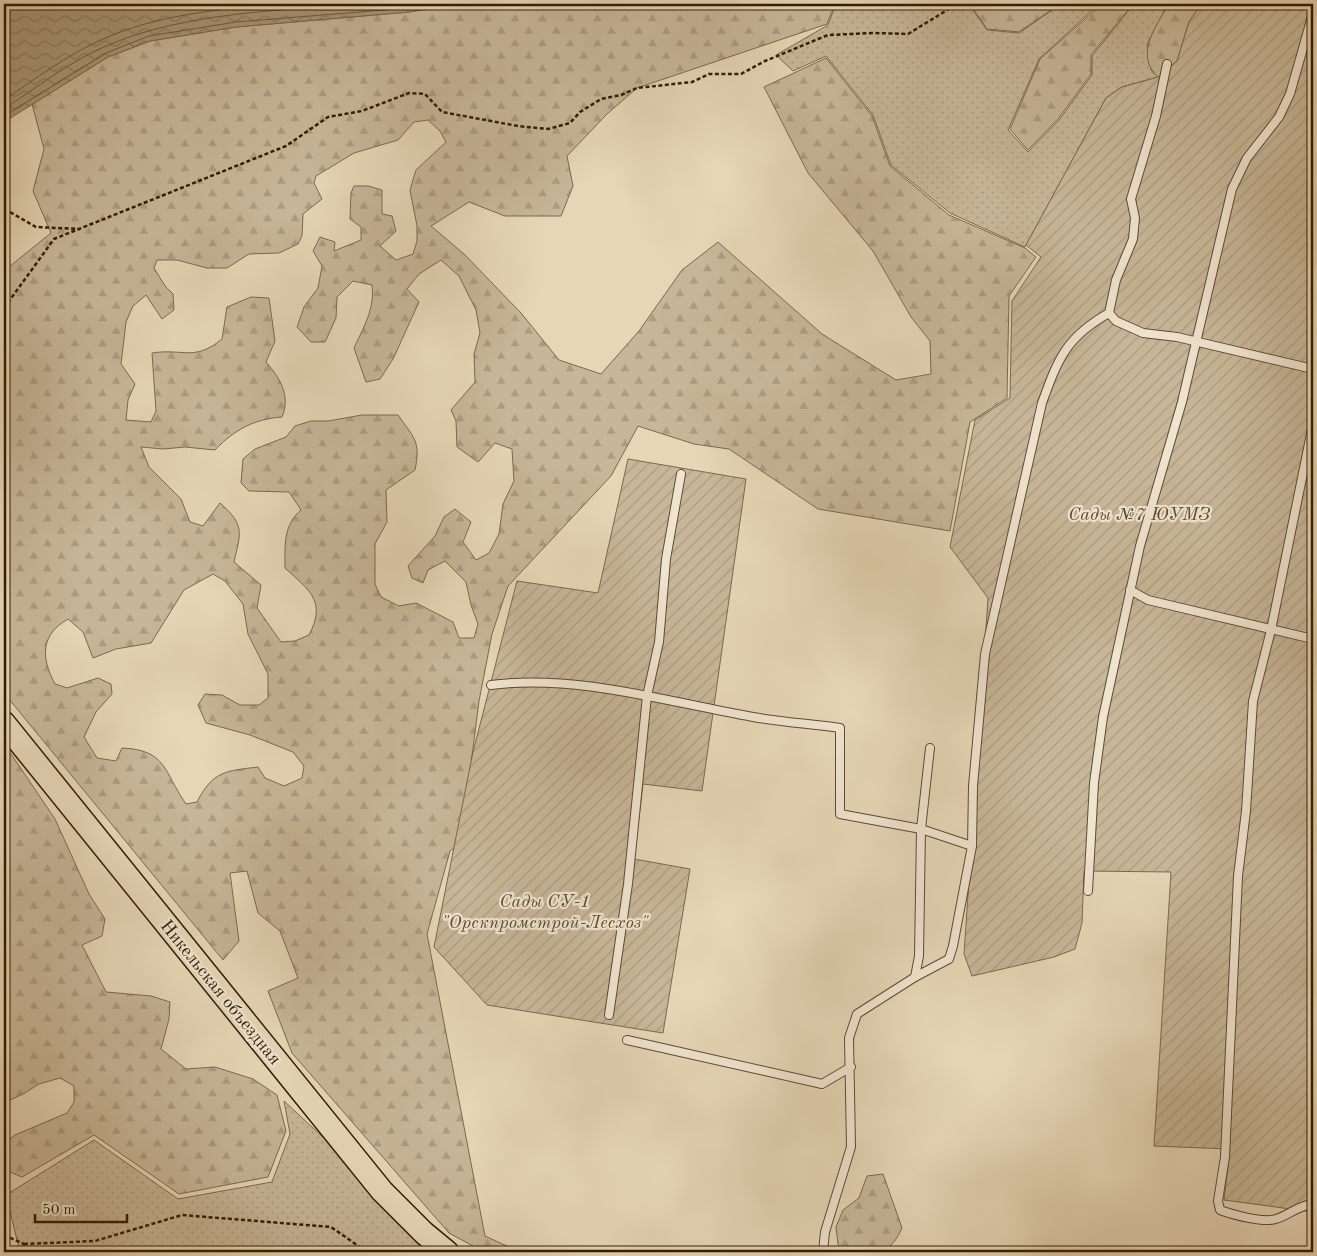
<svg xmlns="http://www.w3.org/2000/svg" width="1317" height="1256" font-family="'Old Standard TT',serif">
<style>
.grass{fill:url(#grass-dots);stroke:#7c694e}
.forest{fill:url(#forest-firs);stroke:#7c694e;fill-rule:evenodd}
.garden{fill:url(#garden-furrows);stroke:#7c694e}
.water{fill:url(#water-waves);stroke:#79664a}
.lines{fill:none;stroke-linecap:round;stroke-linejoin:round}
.shore{stroke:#6e5a3e;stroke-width:1}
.lane-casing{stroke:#5f4a30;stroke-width:10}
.primary-casing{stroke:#321c03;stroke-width:25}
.path{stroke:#321c03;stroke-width:2.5;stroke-dasharray:4 2.5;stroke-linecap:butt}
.lane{stroke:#efe4d0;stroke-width:8}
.primary{stroke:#e6d6b6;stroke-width:22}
.labels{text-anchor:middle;stroke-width:4.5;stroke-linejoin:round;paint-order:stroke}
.park-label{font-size:18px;font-style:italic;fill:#5f4a30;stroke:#efe4d0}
.street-label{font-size:18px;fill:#321c03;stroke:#efe4d0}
</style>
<defs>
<pattern id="grass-dots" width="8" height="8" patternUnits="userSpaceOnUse" patternTransform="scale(1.25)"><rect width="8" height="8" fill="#c7b698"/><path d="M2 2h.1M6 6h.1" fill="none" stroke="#ab9c81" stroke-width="1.8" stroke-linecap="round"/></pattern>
<pattern id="forest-firs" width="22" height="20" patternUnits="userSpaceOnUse" patternTransform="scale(1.25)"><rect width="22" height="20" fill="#c7b698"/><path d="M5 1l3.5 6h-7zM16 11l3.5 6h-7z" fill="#ab9c81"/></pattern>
<pattern id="garden-furrows" width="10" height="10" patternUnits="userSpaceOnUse" patternTransform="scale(1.25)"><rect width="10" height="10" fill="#c7b698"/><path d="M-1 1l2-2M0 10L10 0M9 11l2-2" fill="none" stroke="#ab9c81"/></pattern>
<pattern id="water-waves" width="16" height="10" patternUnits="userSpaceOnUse" patternTransform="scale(1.25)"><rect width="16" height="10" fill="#a99779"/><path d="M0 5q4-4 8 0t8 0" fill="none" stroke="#8a7a61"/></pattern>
</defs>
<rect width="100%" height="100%" fill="#e6d6b6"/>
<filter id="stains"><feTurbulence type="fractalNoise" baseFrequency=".004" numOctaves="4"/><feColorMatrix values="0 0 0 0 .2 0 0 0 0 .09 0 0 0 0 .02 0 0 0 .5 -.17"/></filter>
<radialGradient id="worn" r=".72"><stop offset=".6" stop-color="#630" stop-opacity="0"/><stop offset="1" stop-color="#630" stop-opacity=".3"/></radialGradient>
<g class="grass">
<path d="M836,4H975L973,10L987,30L1019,33L1061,4H1099L1039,59L1008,130L1028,152L1059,120L1092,75V56L1134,4H1168L1147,44L1151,70L1158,77L1122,87L1106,98L1025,247L950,213L891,165L873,115L826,56L793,71L776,55L828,25Z"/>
<path d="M284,1101L326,1140L373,1198L428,1252H20L6,1195L94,1140L178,1199L272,1182L290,1134Z"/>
</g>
<g class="forest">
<path d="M456,4H835L827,24L637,88L607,114L567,156L573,186L561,216H505L469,202L431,226L464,254L521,313L559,360L601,374L639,331L682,270L718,242L822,334L896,380L931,374L930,341L911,317L873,251L808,173L764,87L826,58L872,116L890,166L949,215L1025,248L1036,257L1009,296L1007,398L970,422L950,531L818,509L729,449L694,444L638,426L611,476L508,586L492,634L479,701L461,843L450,851L427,934L485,1236L520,1252H484L449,1233L292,1053L268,991L298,978L280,931L258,913L247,871L230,873L239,941L223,960L4,693V271L51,233L33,191L44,149L32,104L108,57L150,41L236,27L409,12ZM428,120L440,131L446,142L416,170L410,190L417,226V241L413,254L396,260L380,246L396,231L392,216L382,214V190L368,186H354L351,193L350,219L361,227V240L334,251L335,242L320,237L313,251L322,266L318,288L304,307L297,327L311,342H325L336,318L337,297L353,281L372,285C375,309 364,326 354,348L366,382L380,379L393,359L419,302L407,289L419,274L441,260L459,276L476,310L480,333L474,354L475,382L451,410L456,421L457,447L478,462L495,443L512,449L514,481L503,504L499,534L489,553L476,560L463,542L471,522L455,509L444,517L435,536L408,566L412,578L423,583L428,570L445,561L466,582L471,605L478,624L474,638H459L453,622L416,603L399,606L381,597L375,584V544L387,522L386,490L415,470C421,441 414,438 398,415H362L328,421H311L295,426L286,437L255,449L243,459L241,483L249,491L289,492L301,510C283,525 285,546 285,568C309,590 327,601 309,635L295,641L281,642L257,608L261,585L234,562C241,532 245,525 220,503L203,526L190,522L181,499L149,467L141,447L163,449L185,447L215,450C234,430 254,419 282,417C291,396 280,378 266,362L275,341L269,298L251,297L227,307L222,339C194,362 184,348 152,353L156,411L151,422L126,420L128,400L135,384L121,364L126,322L133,306L146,295L162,319L174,310L173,294L165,286L154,268L157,260H177L207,268H227L249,254L279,253L298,244L302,236L303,214L322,199L314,183L316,176L354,153L398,140L414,122ZM213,574L225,581L243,604L248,634L268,674V698L259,705H240L222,695L205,694L198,705L206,723L250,735L293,752L304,766L302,778L284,786L265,778L258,767C225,771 213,771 197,802L186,804C163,771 167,750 122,748L116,761L97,758L84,737L96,712L112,694L111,684L98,678L67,688L55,684C41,658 40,635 68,619L83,632L93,658L116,649L151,643L184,590Z"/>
<path d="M976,4H1060L1019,32L987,29L974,10Z"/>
<path d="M1102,4H1133L1091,55V74L1058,119L1028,150L1010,129L1040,59Z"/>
<path d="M1169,4H1201L1189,22L1177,61L1158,77C1134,55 1156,26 1169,4Z"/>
<path d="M4,748H7L55,819L89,894L105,919L102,936L82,945L106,992L151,996L170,1002L169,1019L161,1049L186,1069L215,1067L253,1079L277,1095L286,1131L268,1177L179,1194L94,1135L22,1177L5,1170L4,1143L15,1135L67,1113L74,1102V1086L60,1078L39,1084L23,1094L4,1103Z"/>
<path d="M883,1174L902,1228C897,1239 892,1247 880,1252L861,1246L860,1252H842L838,1244L836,1227L843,1210L859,1198L867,1176Z"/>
</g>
<g class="garden">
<path d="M1201,4H1313V1212L1224,1200L1230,1149L1154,1146L1171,872L1084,871L1082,923L1075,949L1054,957L972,976L964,954L988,598L950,547L975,420L1010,398L1012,301L1041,257L1026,245L1106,98L1122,87L1158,77L1177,61L1189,22Z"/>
<path d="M628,459L746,479L702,791L643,784L634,859L690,869L663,1033L487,1005L434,947L473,752L517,581L598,593Z"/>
</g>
<path class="water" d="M4,4H456L409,12L236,27L150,41L108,57L4,122Z"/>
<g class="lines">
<g class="shore">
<path d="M4,100C35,79 67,55 101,40C158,14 221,9 282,4"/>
<path d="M4,109C36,88 69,62 104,47C185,11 287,10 374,4"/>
<path d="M4,116L106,53L149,36L236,22L409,8L430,4"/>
</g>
<defs>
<g id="lane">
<path d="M1109,313L1116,321L1143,333L1177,337L1313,369"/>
<path d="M1313,424L1271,630L1253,701L1246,811L1238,876L1225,1157L1218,1201L1220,1210C1233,1215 1264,1223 1276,1219C1289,1215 1299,1205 1313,1204"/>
<path d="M1130,590L1148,600L1313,639"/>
<path d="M491,685C579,674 667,702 753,717C782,722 811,724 840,728V814L921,829L972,846"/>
<path d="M1088,891L1094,783L1103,717L1140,546L1182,402L1232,189L1247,158L1279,117L1290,94L1313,13"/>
<path d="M915,977L949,959L953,946L972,846L973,786L985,654L1042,403C1058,359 1066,337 1109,313L1116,280L1133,239L1135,218L1131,199L1156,116L1167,64"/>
<path d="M609,1015L628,884L647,696L659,642L666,559L681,474"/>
<path d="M627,1040L822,1084L851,1067"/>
<path d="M823,1252L825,1232L851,1147L849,1038L857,1014L915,977L919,956L921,829L930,748"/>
</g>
<path id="primary" d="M4,723L382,1191L424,1233L447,1252"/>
</defs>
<use href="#lane" class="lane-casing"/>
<use href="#primary" class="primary-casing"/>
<g class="path">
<path d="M4,214L10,212L36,227L80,229"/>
<path d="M4,308L54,239L286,146L328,117L362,111L409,93L425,94L442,112L518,126L548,129L570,123L580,112L601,99L621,95L637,88L692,82L709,74H741L765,61L828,35L874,33L908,34L957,4"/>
<path d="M4,1235L24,1244L19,1252"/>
<path d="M24,1244L95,1241L182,1215L331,1227L367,1252"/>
</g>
<use href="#lane" class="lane"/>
<use href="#primary" class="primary"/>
</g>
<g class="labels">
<g class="park-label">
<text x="1139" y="520">Сады №7 ЮУМЗ</text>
<text x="545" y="907">Сады СУ-1<tspan x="545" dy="21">"Орскпромстрой-Лесхоз"</tspan></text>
</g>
<g class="street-label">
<text transform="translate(221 992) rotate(51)" y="6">Никельская объездная</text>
</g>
</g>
<rect width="1317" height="1256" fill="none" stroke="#e6d6b6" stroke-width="20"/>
<rect x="5" y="5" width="1307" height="1246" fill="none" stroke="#321c03" stroke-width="2.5"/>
<rect x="10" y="10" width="1297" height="1236" fill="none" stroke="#321c03"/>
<path d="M35 1214v8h92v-8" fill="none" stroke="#321c03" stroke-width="2.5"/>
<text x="42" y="1214" font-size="15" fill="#321c03" stroke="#efe4d0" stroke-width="4" paint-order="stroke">50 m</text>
<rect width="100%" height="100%" filter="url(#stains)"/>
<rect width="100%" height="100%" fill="url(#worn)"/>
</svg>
